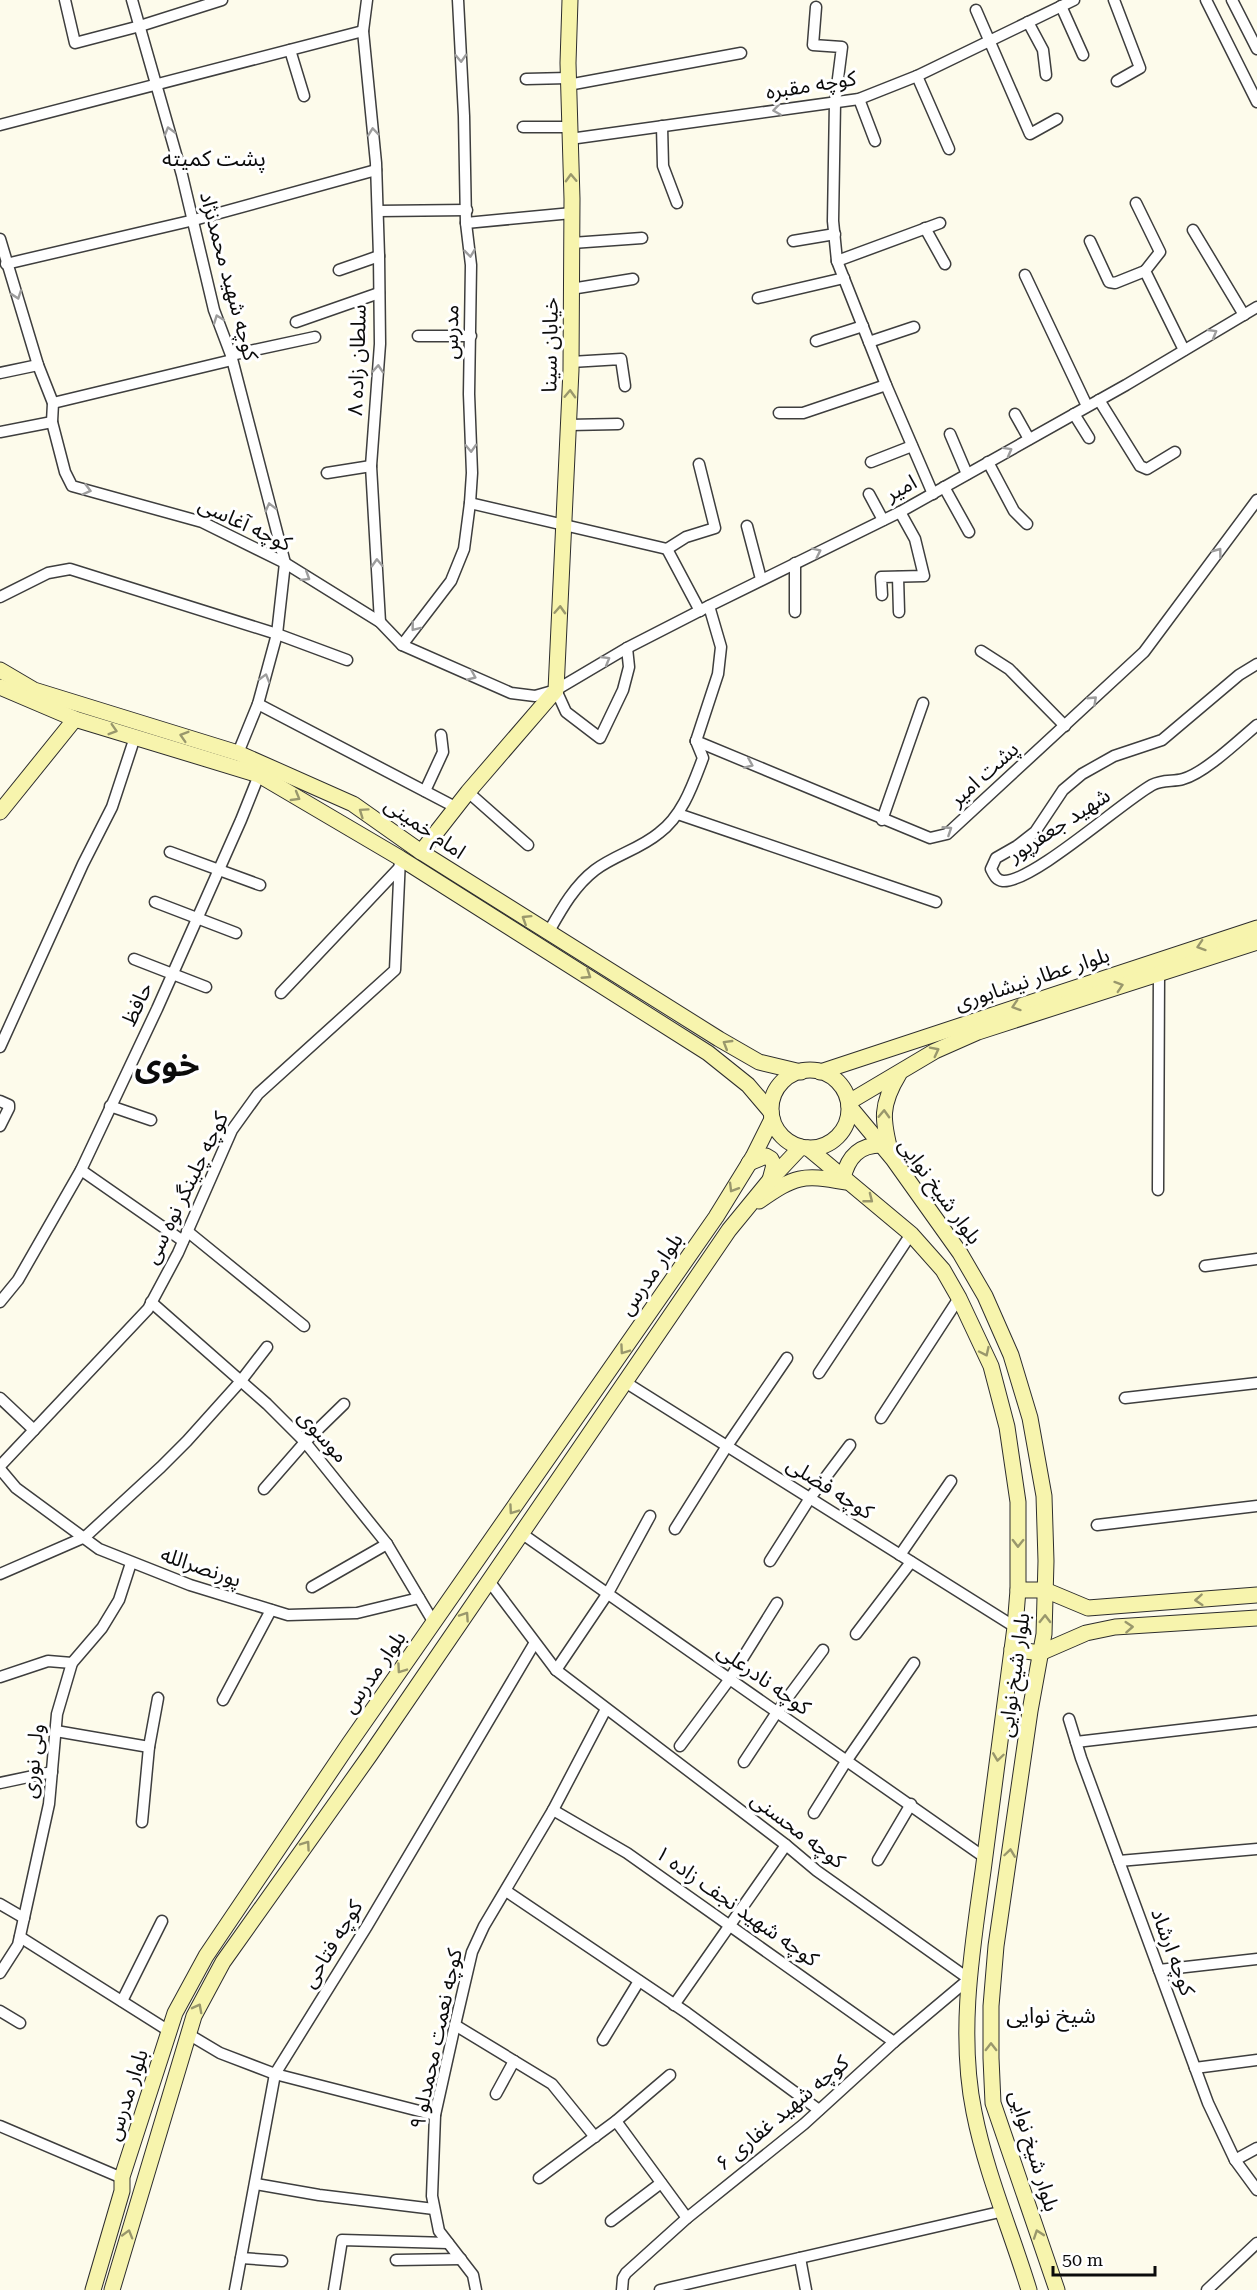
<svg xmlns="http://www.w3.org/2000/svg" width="1257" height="2290" font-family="'Roboto Serif','Noto Sans Arabic',serif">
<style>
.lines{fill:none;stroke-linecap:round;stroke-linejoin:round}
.street-casing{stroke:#3e3e3e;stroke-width:13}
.secondary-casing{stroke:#2d2d2d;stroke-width:17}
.street{stroke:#fff;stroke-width:10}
.secondary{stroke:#f7f4ad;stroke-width:15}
.oneway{stroke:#9d9d9d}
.oneway2{stroke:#99976c}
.labels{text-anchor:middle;stroke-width:6;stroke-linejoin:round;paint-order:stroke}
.street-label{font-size:21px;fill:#0b0b0b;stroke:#fff}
.neighbourhood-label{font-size:22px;fill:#0b0b0b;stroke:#fff}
.town-label{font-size:33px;font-weight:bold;fill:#0b0b0b;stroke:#fff}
</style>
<rect width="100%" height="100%" fill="#fdfbeb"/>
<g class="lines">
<defs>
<g id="street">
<path d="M65,0L75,43L140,26L222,0"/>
<path d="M132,0L182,175L214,310L231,355L285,563L277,634L258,704L238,753"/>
<path d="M367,0L363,31L376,163L379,256L380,344L371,466L380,622"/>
<path d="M1114,0L1140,68L1117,81"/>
<path d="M1206,0L1257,102"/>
<path d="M1232,0L1257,49"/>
<path d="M1061,6L1083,55"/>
<path d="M816,7L813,45L842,47L835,102L833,221L837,261L886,385L933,494"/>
<path d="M976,10L1030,134L1057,119"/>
<path d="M1028,22L1043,50L1046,75"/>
<path d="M290,50L304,96"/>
<path d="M917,76L949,149"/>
<path d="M526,79L568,78"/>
<path d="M568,85L741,53"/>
<path d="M859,99L875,141"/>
<path d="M0,125L363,31"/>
<path d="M662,126L663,166L677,203"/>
<path d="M523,127H570"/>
<path d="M570,139L859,99L917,76L1074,0"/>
<path d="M1136,203L1160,252L1145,271L1184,350"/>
<path d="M378,211L467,210"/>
<path d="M466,223L572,213"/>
<path d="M925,228L945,264"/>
<path d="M1193,230L1244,315"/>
<path d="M0,239L38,365L53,403L52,422L65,472L72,486L202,522L285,563L380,622L402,645L511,693L535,696L556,690L627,648L709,606L900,512L1126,385L1257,307"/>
<path d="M793,241L835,234"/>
<path d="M1090,241L1109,282L1115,283L1145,271"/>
<path d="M572,243L642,238"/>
<path d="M837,261L940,223"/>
<path d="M6,264L194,220L376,170"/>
<path d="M339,270L379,256"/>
<path d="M1025,275L1087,406"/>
<path d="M571,289L633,279"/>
<path d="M758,298L844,278"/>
<path d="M296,322L379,293"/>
<path d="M418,336H471"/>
<path d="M816,341L863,326"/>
<path d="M869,342L914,327"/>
<path d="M231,355L315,337"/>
<path d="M571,362L621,359L625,386"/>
<path d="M0,373L38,365"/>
<path d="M1099,400L1140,466L1147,469L1175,452"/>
<path d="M53,403L232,360"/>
<path d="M779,413H803L886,385"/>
<path d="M1015,414L1029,439"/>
<path d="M1074,414L1089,438"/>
<path d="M569,425L618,424"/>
<path d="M0,432L52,422"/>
<path d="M950,434L967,474"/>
<path d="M871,462L912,446"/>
<path d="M988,462L1014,511L1027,524"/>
<path d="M327,473L371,466"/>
<path d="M944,487L969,532"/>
<path d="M869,494L883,520"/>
<path d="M470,503L667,549"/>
<path d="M747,526L761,579"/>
<path d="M667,549L686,537L715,528L699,464"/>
<path d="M667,549L700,611"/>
<path d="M898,577L899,612"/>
<path d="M882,595L881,577L924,576L915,539L900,512"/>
<path d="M0,597L48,573L70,569L277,634L347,660"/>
<path d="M795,612V563"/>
<path d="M402,645L451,581L464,549L470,503L472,473L469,394L471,265L466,223L464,116L458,0"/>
<path d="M981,651L1009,669L1065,726"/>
<path d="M1257,664L1239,675L1162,740L1114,756L1082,774L1063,790L1035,832L1017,846L996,858L991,869C994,875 996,880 1003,881C1032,883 1123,801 1152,785C1163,779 1173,782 1183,779C1205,773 1239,740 1257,725"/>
<path d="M556,690L566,712L600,738L623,690L629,667L627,648"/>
<path d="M258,704L457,808"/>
<path d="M696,741L930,838L947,834L1144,652L1257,500"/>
<path d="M696,741L718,674L721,647L709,606"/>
<path d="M425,791L443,752L441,735"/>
<path d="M468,792L528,845"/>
<path d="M678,814L936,902"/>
<path d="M882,820L923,703"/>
<path d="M170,852L260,885"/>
<path d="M155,902L236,933"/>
<path d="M548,933C561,910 574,886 595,870C615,855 640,849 659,833C683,815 693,784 703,758L696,741"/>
<path d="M134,959L206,987"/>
<path d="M281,993L400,867"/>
<path d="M0,1047L83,864L112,807L135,737"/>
<path d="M0,1101L9,1105V1108L0,1126"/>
<path d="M110,1106L151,1120"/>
<path d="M81,1170L183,1241"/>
<path d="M1158,1190L1159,973"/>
<path d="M187,1231L304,1326"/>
<path d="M1205,1266L1257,1259"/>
<path d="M0,1302L18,1280L81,1170L157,1009L241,820L259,775"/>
<path d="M151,1302L267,1404L305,1442L387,1544L434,1623"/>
<path d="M819,1373L911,1234"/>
<path d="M625,1382L1015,1627"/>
<path d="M0,1398L34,1430"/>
<path d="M1125,1398L1257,1383"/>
<path d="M881,1418L959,1298"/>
<path d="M0,1466L148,1309L178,1253L232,1130L258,1094L395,970L400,858"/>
<path d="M0,1469L16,1488L99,1549L190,1585L288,1615L357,1613L419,1598"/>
<path d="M264,1489L305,1442L344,1404"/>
<path d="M1097,1525L1257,1506"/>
<path d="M675,1529L727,1446L787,1358"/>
<path d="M521,1533L984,1857"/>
<path d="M900,1555L951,1481"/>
<path d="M770,1561L810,1498L850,1445"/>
<path d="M0,1574L85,1537L161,1467L187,1441L240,1382L267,1347"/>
<path d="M489,1581L556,1670L786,1845L817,1871L969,1979L894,2042L804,2124L687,2218L626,2273L623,2278L622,2290"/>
<path d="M312,1587L387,1544"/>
<path d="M856,1634L911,1562"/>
<path d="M556,1670L608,1593L650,1516"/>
<path d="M0,1677L48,1661L72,1663"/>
<path d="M223,1700L271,1610"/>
<path d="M1069,1719L1081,1758L1208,2103L1235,2160L1257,2190"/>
<path d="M56,1731L149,1747L142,1822"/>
<path d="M1076,1742L1257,1721"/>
<path d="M680,1746L729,1680L777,1603"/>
<path d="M149,1747L158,1698"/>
<path d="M744,1762L777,1712L823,1650"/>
<path d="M0,1783L52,1772"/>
<path d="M553,1810L627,1853L894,2042"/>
<path d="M814,1813L847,1760L914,1663"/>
<path d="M878,1860L911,1804"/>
<path d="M1119,1861L1257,1849"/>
<path d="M506,1891L687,2013L819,2110"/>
<path d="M0,1904L24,1918"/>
<path d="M20,1937L169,2031"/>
<path d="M1159,1970L1257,1959"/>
<path d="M0,1973L18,1945L49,1804L57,1714L72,1663L102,1628L119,1600L131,1563"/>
<path d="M122,2001L162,1921"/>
<path d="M674,2005L786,1845"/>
<path d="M0,2011L20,2023"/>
<path d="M455,2025L552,2084L595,2137"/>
<path d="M188,2034L220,2053L275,2074L435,2115"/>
<path d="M603,2040L639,1981"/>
<path d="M1195,2068L1257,2060"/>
<path d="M496,2094L514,2061"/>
<path d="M616,2121L687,2218"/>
<path d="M0,2126L122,2178"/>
<path d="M1235,2160L1257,2148"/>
<path d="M539,2178L616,2121L670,2075"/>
<path d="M256,2184L319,2195L434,2209"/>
<path d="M611,2221L661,2183"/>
<path d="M241,2258L282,2261"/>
<path d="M800,2258L806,2290"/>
<path d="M396,2260L461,2259"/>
<path d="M235,2290L275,2074L367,1926L534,1644"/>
<path d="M334,2290L342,2240L448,2243"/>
<path d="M476,2290L473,2275L439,2231L432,2196L435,2115L455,2025L472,1952L484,1926L553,1810L606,1709"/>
<path d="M660,2290L1004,2211"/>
<path d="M1207,2290L1257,2243"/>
</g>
<g id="secondary">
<path d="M0,670L34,690L238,753L353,804L421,852L719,1039L759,1062L801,1072"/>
<path d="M0,687L75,719L259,775L400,858L708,1053L748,1085L771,1112"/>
<path d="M0,812L75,719"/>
<path d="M421,852L468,792L556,690L571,370L572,199L568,63L570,0"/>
<circle cx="810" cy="1109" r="39"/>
<path d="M820,1072L1257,928"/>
<path d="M849,1102L935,1051L978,1032L1257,942"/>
<path d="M849,1106L893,1159L960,1253L985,1296L1011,1355L1030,1418L1044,1496L1046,1561L1044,1634L1030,1711L996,1946L991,2006V2058L993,2103L1057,2290"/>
<path d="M808,1148L911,1234L943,1270L959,1298L991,1366L1007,1427L1018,1502V1590L1015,1627C1005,1709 993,1790 983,1871C972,1950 958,2033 974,2112C986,2173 1011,2231 1029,2290"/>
<path d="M891,1154C882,1120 880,1105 899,1074"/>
<path d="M749,1163L766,1156L771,1159L774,1165L770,1180"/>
<path d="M843,1178C848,1157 859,1145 881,1145"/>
<path d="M759,1201C795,1176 802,1174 845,1182"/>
<path d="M1018,1590H1045L1088,1608L1257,1595"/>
<path d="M1012,1649L1040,1653L1086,1633L1115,1627L1257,1618"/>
<path d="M93,2290L122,2191V2177L175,2013L206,1956L349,1744L716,1217L753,1157L772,1119"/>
<path d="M112,2290L194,2016L223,1962L370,1755L729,1230L770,1180L801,1147"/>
</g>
</defs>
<use href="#street" class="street-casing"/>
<use href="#secondary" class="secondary-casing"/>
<use href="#street" class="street"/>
<use href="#secondary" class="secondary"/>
</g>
<defs><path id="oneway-chevron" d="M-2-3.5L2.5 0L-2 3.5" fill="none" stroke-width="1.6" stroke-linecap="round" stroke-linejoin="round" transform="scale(1.5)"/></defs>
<g class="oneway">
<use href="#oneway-chevron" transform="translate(461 58) rotate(88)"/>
<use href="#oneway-chevron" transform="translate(777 110) rotate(172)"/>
<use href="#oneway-chevron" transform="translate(169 131) rotate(-106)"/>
<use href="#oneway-chevron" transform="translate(373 132) rotate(-96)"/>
<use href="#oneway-chevron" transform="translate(470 253) rotate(83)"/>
<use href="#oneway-chevron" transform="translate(17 295) rotate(71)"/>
<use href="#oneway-chevron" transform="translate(218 319) rotate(-110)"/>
<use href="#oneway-chevron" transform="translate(1213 333) rotate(-30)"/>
<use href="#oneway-chevron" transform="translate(378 369) rotate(-86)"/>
<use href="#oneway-chevron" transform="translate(471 448) rotate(88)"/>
<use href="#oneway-chevron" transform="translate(1008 451) rotate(-29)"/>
<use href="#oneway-chevron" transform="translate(87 490) rotate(15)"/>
<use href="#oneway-chevron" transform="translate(270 507) rotate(-104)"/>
<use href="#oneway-chevron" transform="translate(817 552) rotate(-26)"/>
<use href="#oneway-chevron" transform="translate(1218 552) rotate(-53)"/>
<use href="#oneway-chevron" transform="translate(377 563) rotate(-92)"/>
<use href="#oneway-chevron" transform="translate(306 577) rotate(32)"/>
<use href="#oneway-chevron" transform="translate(415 627) rotate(128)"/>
<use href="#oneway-chevron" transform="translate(606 660) rotate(-30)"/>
<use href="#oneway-chevron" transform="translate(472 676) rotate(23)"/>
<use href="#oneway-chevron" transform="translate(265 678) rotate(-74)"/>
<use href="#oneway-chevron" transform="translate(1093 700) rotate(-43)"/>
<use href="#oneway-chevron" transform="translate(749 764) rotate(23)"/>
<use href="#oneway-chevron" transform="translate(948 830) rotate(-33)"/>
</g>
<g class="oneway2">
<use href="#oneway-chevron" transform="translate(571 178) rotate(-92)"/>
<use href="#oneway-chevron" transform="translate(570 394) rotate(-88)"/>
<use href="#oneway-chevron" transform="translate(560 610) rotate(-87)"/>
<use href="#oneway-chevron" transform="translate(113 730) rotate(17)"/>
<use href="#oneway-chevron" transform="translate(184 736) rotate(-163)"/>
<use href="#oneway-chevron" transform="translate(296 797) rotate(30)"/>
<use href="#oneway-chevron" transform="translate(363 812) rotate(-145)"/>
<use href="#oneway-chevron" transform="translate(526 919) rotate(-148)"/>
<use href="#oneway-chevron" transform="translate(1201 946) rotate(162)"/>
<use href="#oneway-chevron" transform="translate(587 975) rotate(33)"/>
<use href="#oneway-chevron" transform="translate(1119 986) rotate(-18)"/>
<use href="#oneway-chevron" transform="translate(1016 1006) rotate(162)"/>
<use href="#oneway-chevron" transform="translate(727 1044) rotate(-149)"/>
<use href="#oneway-chevron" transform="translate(935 1051) rotate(-27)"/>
<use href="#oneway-chevron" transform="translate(884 1114) rotate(-88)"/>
<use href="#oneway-chevron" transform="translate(733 1188) rotate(121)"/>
<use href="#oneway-chevron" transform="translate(869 1199) rotate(38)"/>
<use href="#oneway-chevron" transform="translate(624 1350) rotate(125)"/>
<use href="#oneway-chevron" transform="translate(985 1352) rotate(65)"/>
<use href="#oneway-chevron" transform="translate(513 1510) rotate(125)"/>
<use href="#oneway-chevron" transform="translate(1018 1543) rotate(91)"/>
<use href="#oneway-chevron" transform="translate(1199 1600) rotate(176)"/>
<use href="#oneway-chevron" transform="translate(465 1616) rotate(-56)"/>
<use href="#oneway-chevron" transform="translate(1045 1619) rotate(-89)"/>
<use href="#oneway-chevron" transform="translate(1129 1627) rotate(-4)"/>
<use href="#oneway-chevron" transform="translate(401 1669) rotate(125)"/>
<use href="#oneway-chevron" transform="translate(998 1757) rotate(98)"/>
<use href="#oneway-chevron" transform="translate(306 1845) rotate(-55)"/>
<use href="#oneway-chevron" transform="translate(1010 1853) rotate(-82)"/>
<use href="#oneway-chevron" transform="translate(198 2008) rotate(-62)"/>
<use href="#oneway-chevron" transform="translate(991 2047) rotate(-90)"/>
<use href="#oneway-chevron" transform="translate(128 2234) rotate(-74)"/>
<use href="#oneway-chevron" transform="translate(1038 2234) rotate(-109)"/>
</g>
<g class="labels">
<g class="street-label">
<text transform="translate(811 85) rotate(-9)" y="7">کوچه مقبره</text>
<text transform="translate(229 276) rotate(75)" y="7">کوچه شهید محمدنژاد</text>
<text transform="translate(451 332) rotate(-89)" y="7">مدرس</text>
<text transform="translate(550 345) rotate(-89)" y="7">خیابان سینا</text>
<text transform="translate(357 360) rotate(-88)" y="7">سلطان زاده ۸</text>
<text transform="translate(901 488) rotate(-28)" y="7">امیر</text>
<text transform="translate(245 524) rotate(25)" y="7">کوچه آغاسی</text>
<text transform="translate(984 774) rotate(-42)" y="7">پشت امیر</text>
<text transform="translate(1059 825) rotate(-33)" y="7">شهید جعفرپور</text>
<text transform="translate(425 828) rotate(34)" y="7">امام خمینی</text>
<text transform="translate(1032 979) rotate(-18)" y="7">بلوار عطار نیشابوری</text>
<text transform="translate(137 1004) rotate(-65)" y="7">حافظ</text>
<text transform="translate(186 1188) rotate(-64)" y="7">کوچه چلینگر نوه سی</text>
<text transform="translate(940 1191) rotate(54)" y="7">بلوار شیخ نوایی</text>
<text transform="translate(651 1274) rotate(-55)" y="7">بلوار مدرس</text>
<text transform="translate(323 1436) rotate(48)" y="7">موسوی</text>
<text transform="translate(830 1488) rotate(32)" y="7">کوچه فضلی</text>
<text transform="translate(201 1567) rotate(19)" y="7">پورنصرالله</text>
<text transform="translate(374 1672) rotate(-55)" y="7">بلوار مدرس</text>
<text transform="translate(1014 1675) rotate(-82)" y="7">بلوار شیخ نوایی</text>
<text transform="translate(764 1679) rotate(35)" y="7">کوچه نادرعلی</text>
<text transform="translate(33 1761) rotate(-84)" y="7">ولی نوری</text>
<text transform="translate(798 1830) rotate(37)" y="7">کوچه محسنی</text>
<text transform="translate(737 1906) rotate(35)" y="7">کوچه شهید نجف زاده ۱</text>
<text transform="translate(332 1944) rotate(-59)" y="7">کوچه فتاحی</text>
<text transform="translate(1173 1952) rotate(70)" y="7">کوچه ارشاد</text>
<text transform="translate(436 2039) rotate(-78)" y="7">کوچه نعمت محمدلو ۹</text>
<text transform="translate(127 2095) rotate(-72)" y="7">بلوار مدرس</text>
<text transform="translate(782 2113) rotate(-40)" y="7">کوچه شهید غفاری ۶</text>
<text transform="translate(1034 2151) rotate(73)" y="7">بلوار شیخ نوایی</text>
</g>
<g class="neighbourhood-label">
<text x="214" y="166">پشت کمیته</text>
<text x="1051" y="2023">شیخ نوایی</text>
</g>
<g class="town-label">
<text x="167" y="1076">خوی</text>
</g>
</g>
<path d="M1053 2266v9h102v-9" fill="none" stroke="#0b0b0b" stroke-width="3"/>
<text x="1062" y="2266" font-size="18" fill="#0b0b0b" stroke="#ffffff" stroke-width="4.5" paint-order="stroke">50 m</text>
</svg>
